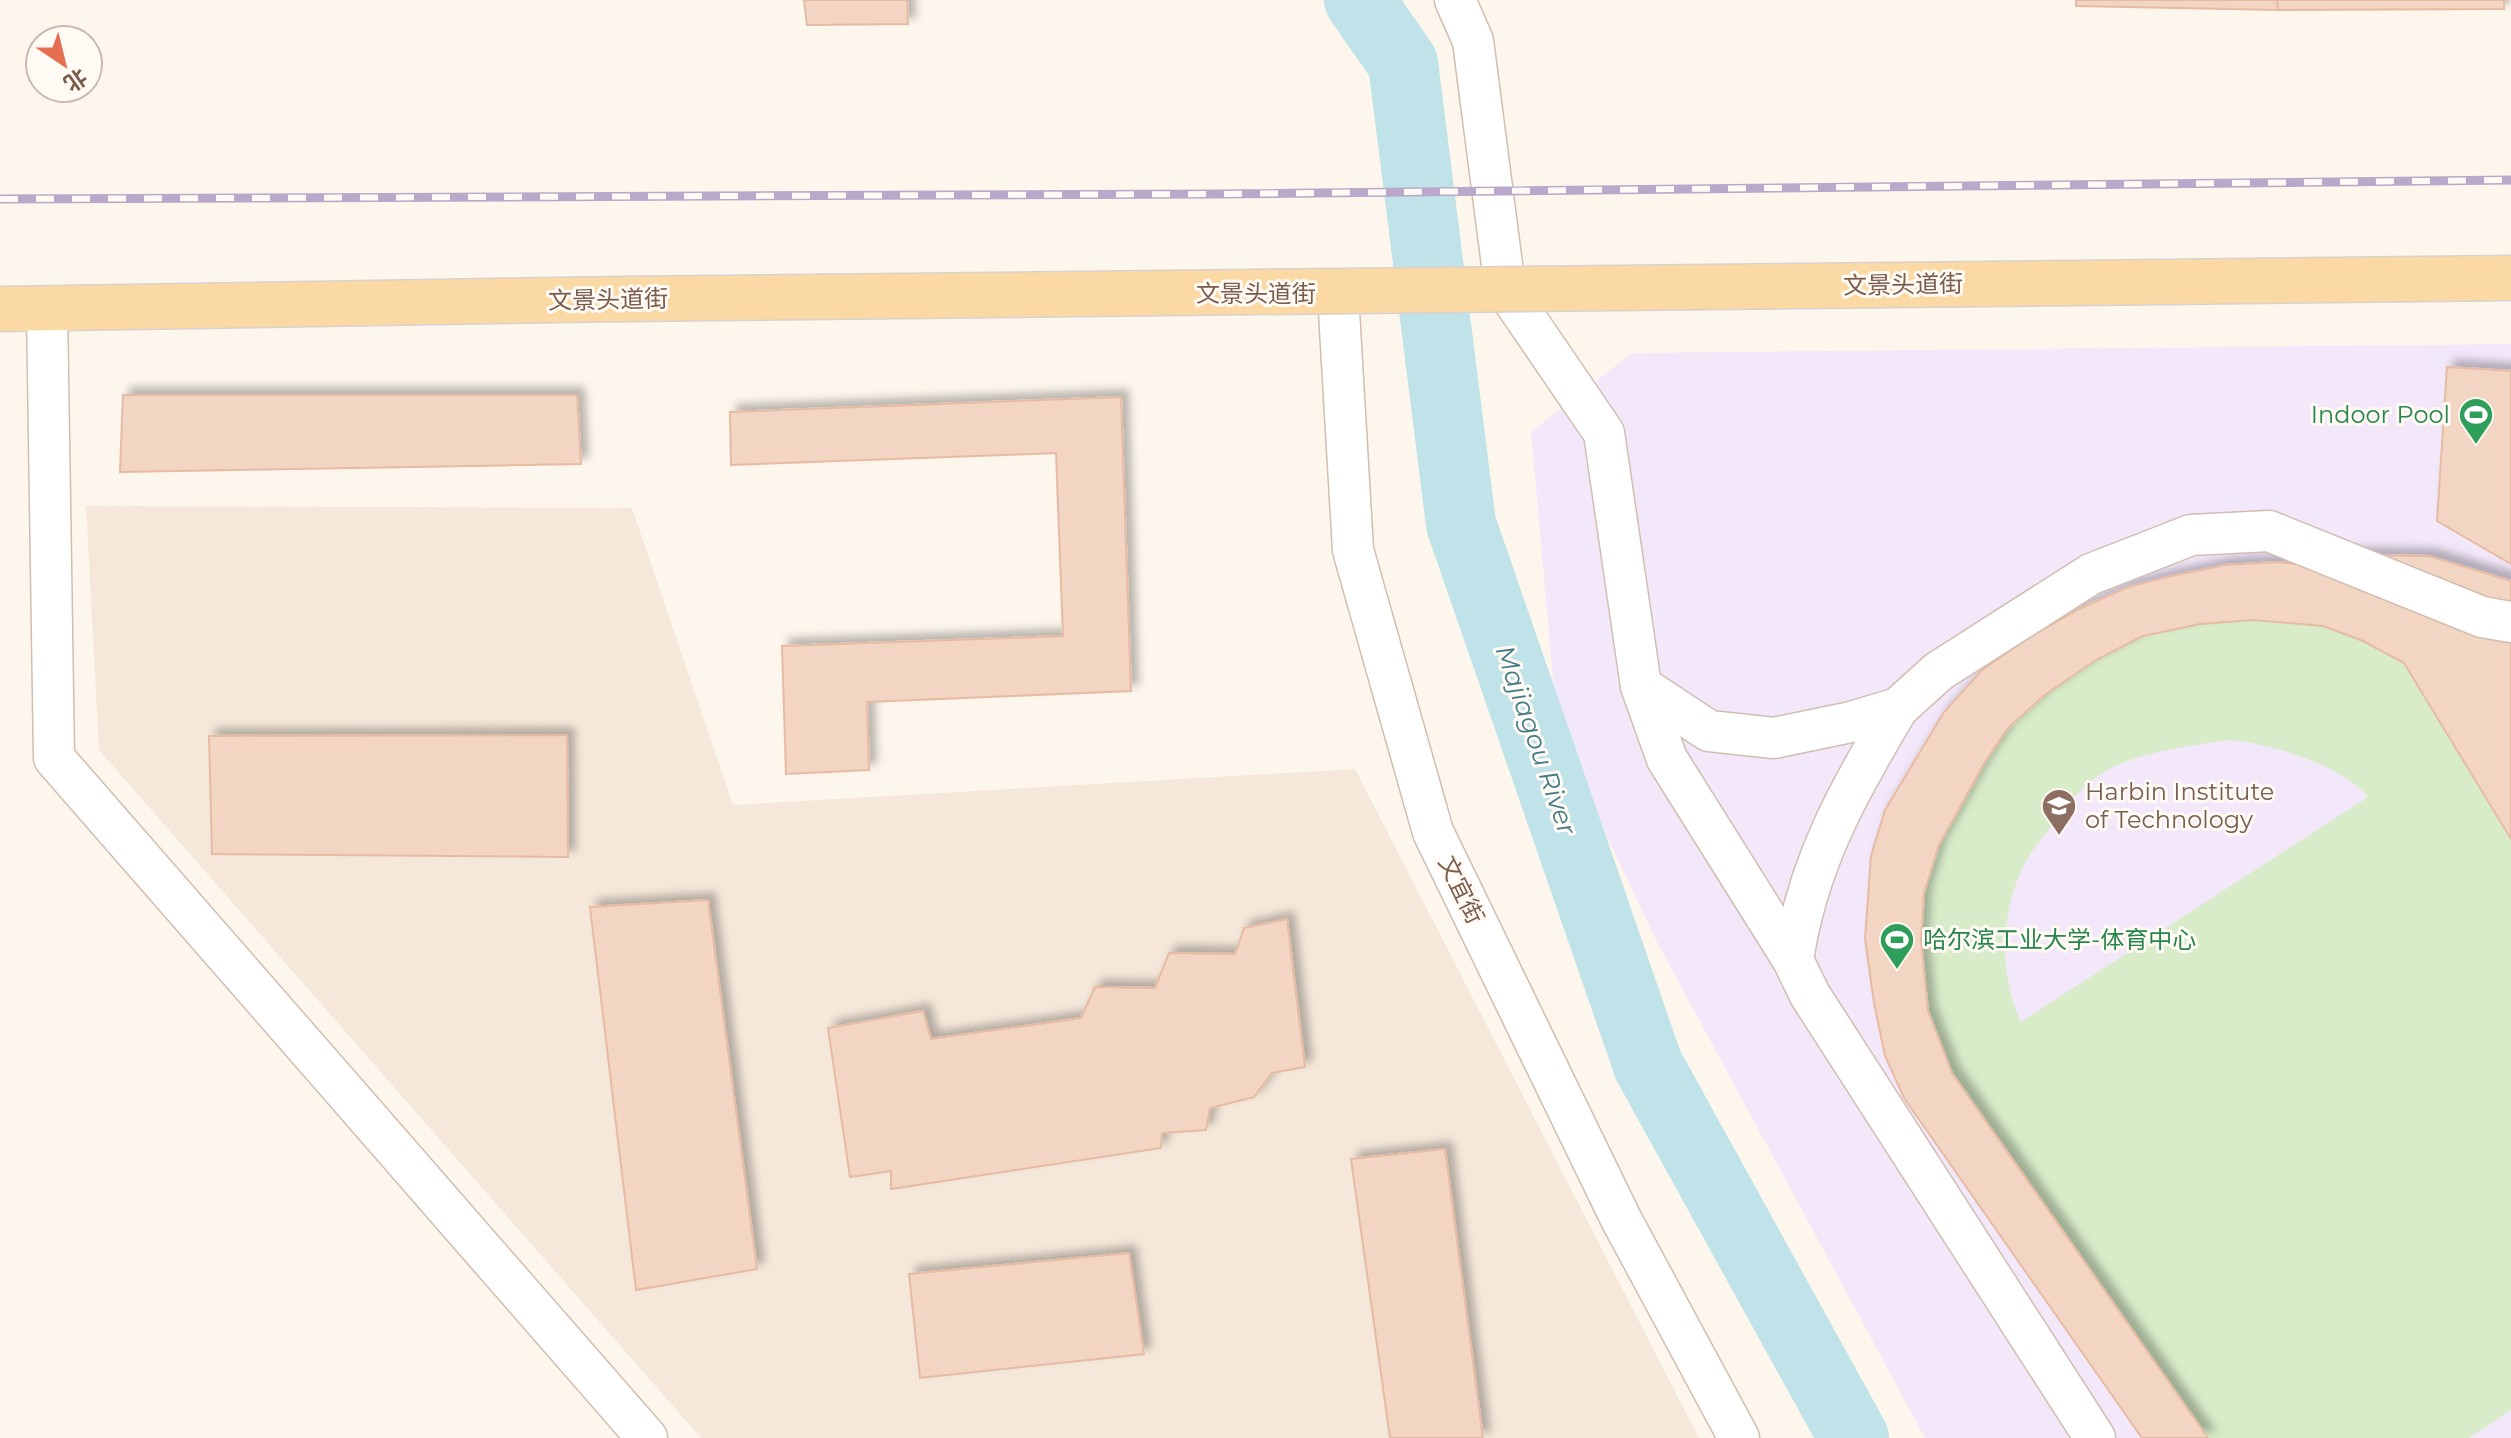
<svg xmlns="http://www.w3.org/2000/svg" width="2511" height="1438" font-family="Montserrat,'Noto Sans SC',sans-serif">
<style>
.residential{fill:#f5e8da}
.education{fill:#f3e8fa}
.green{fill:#d8ecc9;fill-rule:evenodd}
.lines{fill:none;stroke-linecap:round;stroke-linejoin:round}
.river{stroke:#bfe3e8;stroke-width:70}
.building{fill:#f3d5c3;stroke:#e6bba3;stroke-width:2;filter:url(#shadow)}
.minor-casing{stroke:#d1beb0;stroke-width:43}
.major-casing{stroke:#dad1cd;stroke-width:47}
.minor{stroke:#fff;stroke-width:40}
.major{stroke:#fbd9a5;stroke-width:44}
.rail-casing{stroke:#b9a8c9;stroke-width:9}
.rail{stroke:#fffaf3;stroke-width:6;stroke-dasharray:18;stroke-linecap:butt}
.major-bridge-casing{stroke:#dad1cd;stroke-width:47;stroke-linecap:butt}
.major-bridge{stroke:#fbd9a5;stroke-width:44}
.labels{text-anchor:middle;stroke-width:6;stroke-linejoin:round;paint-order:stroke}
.street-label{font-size:24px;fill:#7a5c4d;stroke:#fffaf3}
.leisure-label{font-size:24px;fill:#27864d;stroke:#fffaf3;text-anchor:end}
.education-label{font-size:24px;fill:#785e54;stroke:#fffaf3;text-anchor:start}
.water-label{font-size:26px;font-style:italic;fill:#437c86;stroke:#fffaf3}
</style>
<defs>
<filter id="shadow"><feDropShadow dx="7" dy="-7" stdDeviation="4" flood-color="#0004"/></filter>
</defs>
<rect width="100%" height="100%" fill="#fdf6ec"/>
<path class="residential" d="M86,506L632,508L733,805L1355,769L1699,1438H701L99,750Z"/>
<path class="education" d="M2511,344V1438H1925L1656,940L1558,734L1531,432L1632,353Z"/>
<path class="green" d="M2253,620L2323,626L2363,641L2404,663L2511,839V1410L2469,1438H2208L1952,1073L1928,1011L1921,940L1924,893L1939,845L1985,762L2008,728L2046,694L2096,660L2143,636L2200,624ZM2227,740C2266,742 2343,765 2368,797L2021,1022C1999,974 2000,917 2022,869C2029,853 2043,838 2053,824C2070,800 2092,775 2120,764C2153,750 2191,746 2227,740Z"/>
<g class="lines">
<path class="river" d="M1359,0L1403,63L1461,524L1648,1065L1854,1438"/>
</g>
<g class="building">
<path d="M804,0H907L908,24L807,25Z"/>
<path d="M2076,0H2277L2278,10L2076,6Z"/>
<path d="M2277,0H2504V9L2278,10Z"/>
<path d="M2447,367L2511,371V564L2437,521Z"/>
<path d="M123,395H577L581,464L120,472Z"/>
<path d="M1121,397L1131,691L867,702L869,770L786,774L782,646L1063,636L1056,453L731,465L730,412Z"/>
<path d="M2350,555L2429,556L2511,581V839L2404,663L2363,641L2323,626L2253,620L2200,624L2143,636L2096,660L2046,694L2008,728L1985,762L1939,845L1924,893L1921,940L1928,1011L1952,1073L2208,1438H2142L1904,1098L1885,1056L1874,1003L1865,939L1871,856L1885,810L1944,712L1982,670L2028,638L2079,609L2128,587L2167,577L2225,565L2278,562L2320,567Z"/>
<path d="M567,735L568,857L212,854L209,736Z"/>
<path d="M708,900L757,1269L636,1290L590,907Z"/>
<path d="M1287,919L1305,1067L1272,1073L1254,1097L1210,1108L1206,1130L1162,1133L1161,1148L891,1189V1171L850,1177L828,1028L923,1011L931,1039L1081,1018L1095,987L1155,988L1169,953L1235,954L1244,928Z"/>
<path d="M1445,1149L1483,1438H1390L1351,1159Z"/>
<path d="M1129,1253L1144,1354L920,1378L909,1274Z"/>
</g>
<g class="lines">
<defs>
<g id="minor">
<path d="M1455,0L1473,41L1505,288L1604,433L1641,686L1667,759L1793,960L1810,995L2095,1438"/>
<path d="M1338,294L1353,550L1433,832L1621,1219L1739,1438"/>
<path d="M47,308L54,758L647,1438"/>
<path d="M1641,686L1709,731L1774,738L1851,722L1898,708L1939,671L2091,574L2191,535L2269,531L2482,617L2511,622"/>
<path d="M1793,960C1807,864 1849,790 1898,708"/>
</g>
<g id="major">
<path d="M2164,282L2511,278"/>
<path d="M0,309L625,299"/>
</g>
</defs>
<use href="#minor" class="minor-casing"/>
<use href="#major" class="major-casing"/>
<use href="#minor" class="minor"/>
<use href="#major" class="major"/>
<defs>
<path id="rail" d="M0,199L1219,194L2511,180"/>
</defs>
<use href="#rail" class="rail-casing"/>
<use href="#rail" class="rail"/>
<defs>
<path id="major-bridge" d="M625,299L2164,282"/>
</defs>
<use href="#major-bridge" class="major-bridge-casing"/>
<use href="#major-bridge" class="major-bridge"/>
</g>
<defs>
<symbol id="stadium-pin" viewBox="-11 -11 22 30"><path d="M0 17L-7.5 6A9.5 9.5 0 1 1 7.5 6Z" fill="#2e9e5b" stroke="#fffaf3"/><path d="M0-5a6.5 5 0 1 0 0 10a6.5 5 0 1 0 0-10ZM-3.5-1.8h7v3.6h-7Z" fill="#fff"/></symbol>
<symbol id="university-pin" viewBox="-11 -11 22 30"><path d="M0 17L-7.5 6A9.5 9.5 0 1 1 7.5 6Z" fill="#8d6e63" stroke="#fffaf3"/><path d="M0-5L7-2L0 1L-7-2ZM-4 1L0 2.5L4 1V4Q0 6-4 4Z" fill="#fff"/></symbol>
</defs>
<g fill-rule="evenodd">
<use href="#stadium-pin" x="2456" y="395" width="40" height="54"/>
<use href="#university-pin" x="2039" y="786" width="40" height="54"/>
<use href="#stadium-pin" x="1877" y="920" width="40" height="54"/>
</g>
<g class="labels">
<g class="street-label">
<text transform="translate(1903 285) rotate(-1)" y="8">文景头道街</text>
<text x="1256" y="302">文景头道街</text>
<text transform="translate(608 300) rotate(-1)" y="8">文景头道街</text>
<text transform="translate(1461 890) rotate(64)" y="8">文宜街</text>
</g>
<g class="leisure-label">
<text x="2450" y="423">Indoor Pool</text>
<text x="1923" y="948" text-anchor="start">哈尔滨工业大学-体育中心</text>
</g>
<g class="education-label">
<text x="2085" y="800">Harbin Institute<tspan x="2085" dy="28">of Technology</tspan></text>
</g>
<g class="water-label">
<text transform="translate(1536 740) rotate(71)" y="9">Majiagou River</text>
</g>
</g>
<g transform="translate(64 64) rotate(145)"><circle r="38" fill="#fffaf3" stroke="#cabbb1" stroke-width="2"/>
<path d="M0-6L14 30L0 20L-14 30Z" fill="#e76f51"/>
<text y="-12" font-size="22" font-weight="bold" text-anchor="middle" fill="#7a5c4d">北</text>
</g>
</svg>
